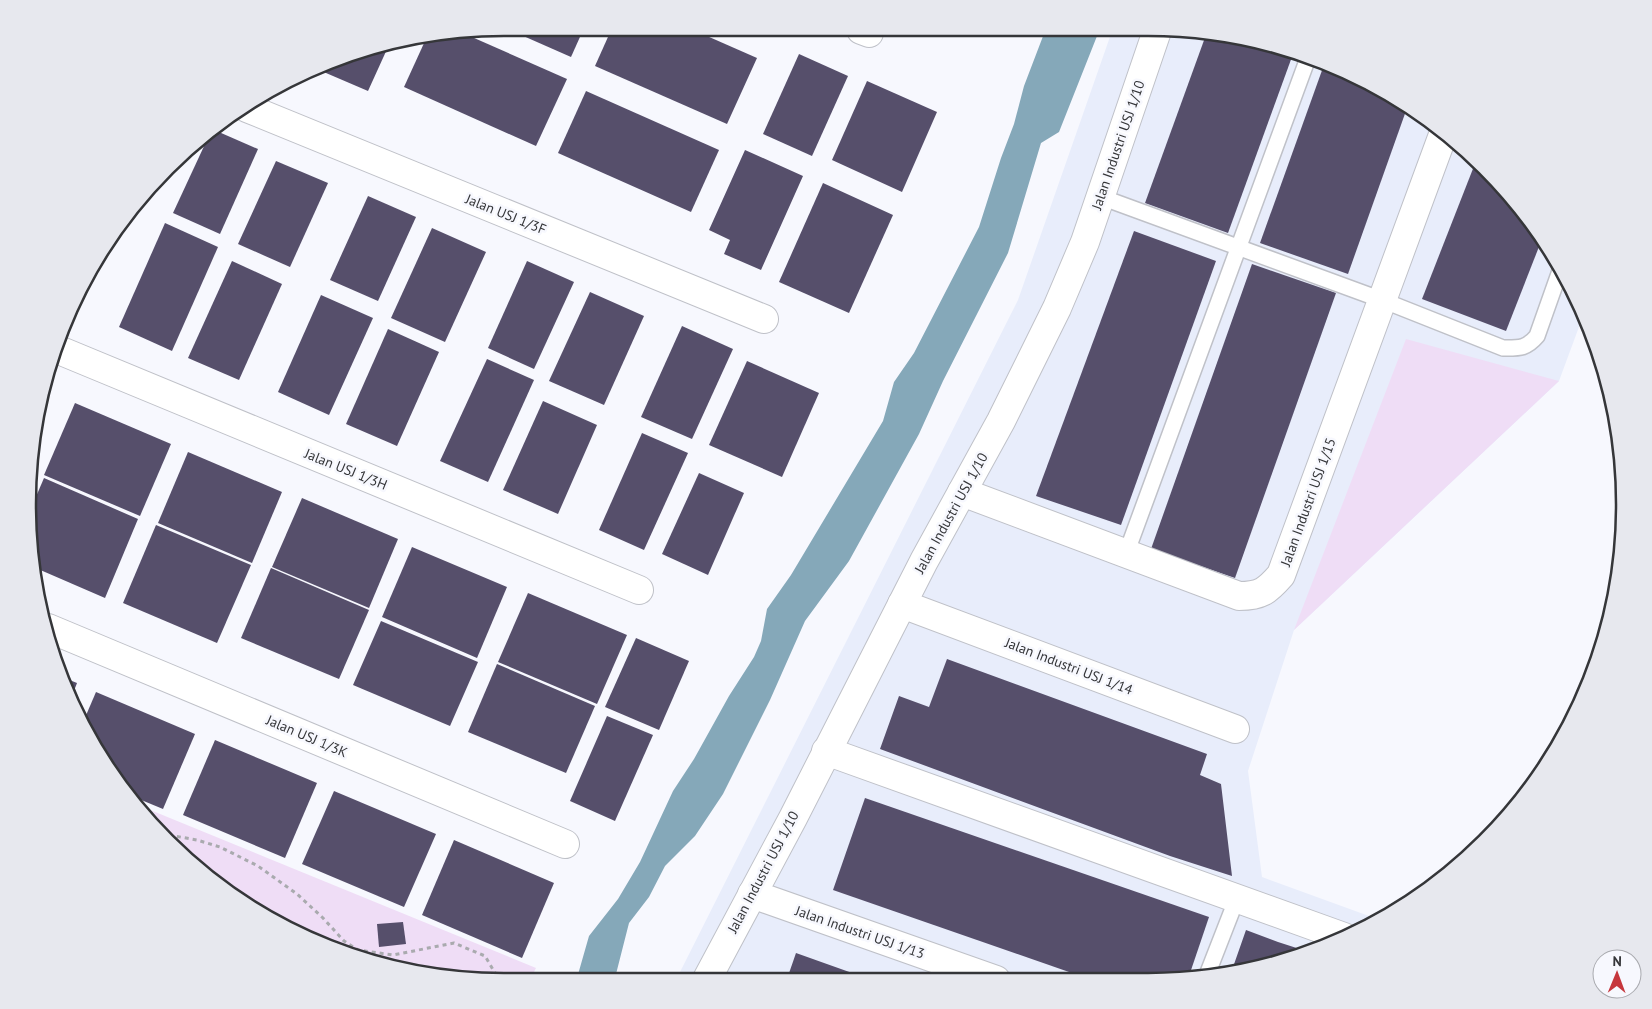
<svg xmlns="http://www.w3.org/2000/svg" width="1652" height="1009" font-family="'PT Sans',sans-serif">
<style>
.built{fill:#e8edfb}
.green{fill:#efddf6}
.water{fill:#85a8b9}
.building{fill:#564f6b}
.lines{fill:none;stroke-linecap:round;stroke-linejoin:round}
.lane-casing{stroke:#bfc1c8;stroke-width:18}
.street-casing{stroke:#bfc1c8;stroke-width:30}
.path{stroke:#a9aaae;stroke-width:3;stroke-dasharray:4 4;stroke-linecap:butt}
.lane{stroke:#fff;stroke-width:15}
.street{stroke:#fff;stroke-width:28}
.labels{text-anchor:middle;stroke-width:5;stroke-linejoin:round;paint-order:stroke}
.street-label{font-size:14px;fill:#353639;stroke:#f7f8fe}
.rim{fill:none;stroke:#353639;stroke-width:2.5}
</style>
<rect width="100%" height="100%" fill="#f7f8fe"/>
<path class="built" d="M1112,31L1209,32L1330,64L1438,126L1506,190L1560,266L1583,316L1559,381L1294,630L1248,771L1262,877L1380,920L1301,956L1179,980L677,978L1018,300Z"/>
<g class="green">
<path d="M1406,339L1559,381L1294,630Z"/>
<path d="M143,807L536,968L531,978L443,977L322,945L214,883Z"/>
</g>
<path class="water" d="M1045,31H1099L1059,132L1041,143L1008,253L943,381L919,434L849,561L805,621L770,700L723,794L695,836L665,866L649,897L629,923L615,978H577L589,936L618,899L640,862L673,791L694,759L729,696L754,657L761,641L767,609L791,575L883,421L894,382L914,353L979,227L1001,158L1014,124L1024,86Z"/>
<g class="building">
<path d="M505,28H584L571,57Z"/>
<path d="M612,28L691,29L757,58L727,124L595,66Z"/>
<path d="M954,30H972L969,37Z"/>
<path d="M1207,32L1293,54L1228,233L1145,203Z"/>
<path d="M465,34L567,79L536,146L404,87L425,41Z"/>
<path d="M388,47L368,91L319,70L351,53Z"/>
<path d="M799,54L848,76L812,156L763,134Z"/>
<path d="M1325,62L1330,64L1407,108L1348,274L1260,243Z"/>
<path d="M867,81L937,112L902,192L832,160Z"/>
<path d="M586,91L719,150L691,212L558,153Z"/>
<path d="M212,129L258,149L220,234L173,213Z"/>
<path d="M745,150L803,176L761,270L724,254L730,240L709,230Z"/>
<path d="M276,161L328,183L290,267L238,244Z"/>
<path d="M1476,161L1506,190L1542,239L1506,331L1422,299Z"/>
<path d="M823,183L893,215L849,313L779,282Z"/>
<path d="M368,196L416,217L378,301L330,280Z"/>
<path d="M165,223L218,247L172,351L119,327Z"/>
<path d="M432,228L486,252L445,342L391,318Z"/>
<path d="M1134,231L1216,261L1121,525L1036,496Z"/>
<path d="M232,261L282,284L239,380L188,358Z"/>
<path d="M527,261L574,282L534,369L488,348Z"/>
<path d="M1252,264L1336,293L1235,578L1151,549Z"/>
<path d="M590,292L644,316L604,405L549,381Z"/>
<path d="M321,295L373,318L329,415L278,392Z"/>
<path d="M682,326L733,349L692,439L641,417Z"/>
<path d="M388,329L439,352L397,446L346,424Z"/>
<path d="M487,359L534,380L488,482L440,461Z"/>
<path d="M747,361L819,393L782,477L709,445Z"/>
<path d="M543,401L597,425L558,514L503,490Z"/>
<path d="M75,403L171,444L140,516L44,475Z"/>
<path d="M642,433L688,453L644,550L599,530Z"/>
<path d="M188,452L282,492L252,563L158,523Z"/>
<path d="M699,473L744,493L708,575L662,554Z"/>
<path d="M44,478L138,519L105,598L38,569L29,513Z"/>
<path d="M302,498L398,539L369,608L272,567Z"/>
<path d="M156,525L251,565L217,643L123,603Z"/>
<path d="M412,547L507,587L477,658L382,617Z"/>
<path d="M271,568L369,610L339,679L241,638Z"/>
<path d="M528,593L627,635L597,704L498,662Z"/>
<path d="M381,621L478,662L450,726L353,685Z"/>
<path d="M636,638L689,661L659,730L605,707Z"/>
<path d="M947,659L1207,754L1200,775L1221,784L1232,876L1170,856L880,749L899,696L929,707Z"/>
<path d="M497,664L595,706L566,773L468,732Z"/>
<path d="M62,677L77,683L72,696Z"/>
<path d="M96,692L195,734L163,809L134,797L108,770L84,720Z"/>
<path d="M607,716L653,735L615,821L570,801Z"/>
<path d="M215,740L317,783L285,858L183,815Z"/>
<path d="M334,791L436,834L404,907L302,864Z"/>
<path d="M865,798L1209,917L1188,979L1179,980H1092L833,890Z"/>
<path d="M454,840L554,883L522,958L422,915Z"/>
<path d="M403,922L406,944L379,947L377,924Z"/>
<path d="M1246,930L1278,942L1309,952L1301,956L1232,970Z"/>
<path d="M796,953L869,979H787Z"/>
</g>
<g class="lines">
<defs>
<g id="lane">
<path d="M1101,197L1382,300L1503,348C1519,348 1526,349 1537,336L1561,268"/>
<path d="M1126,554L1308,58"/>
<path d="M1207,975L1237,898"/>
</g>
<g id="street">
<path d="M861,30L869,33"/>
<path d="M247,108L764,319"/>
<path d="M54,348L639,590"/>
<path d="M962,492L1239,596C1261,596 1267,591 1281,575L1444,132"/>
<path d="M902,604L1235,729"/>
<path d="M48,628L565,844"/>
<path d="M826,751L1344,937"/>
<path d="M752,894L996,980"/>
<path d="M707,979L793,818L924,561L1001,421L1057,308L1085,242L1157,31"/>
</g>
</defs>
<use href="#lane" class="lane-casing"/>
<use href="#street" class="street-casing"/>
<path class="path" d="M169,835L197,840L220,847L258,866L297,894L323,918L344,941L358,950L393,955L454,943L485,956L498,978"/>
<use href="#lane" class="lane"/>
<use href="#street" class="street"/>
</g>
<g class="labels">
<g class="street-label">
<text transform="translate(1118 145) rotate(-71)" y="5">Jalan Industri USJ 1/10</text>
<text transform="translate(506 214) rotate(22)" y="5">Jalan USJ 1/3F</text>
<text transform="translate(346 469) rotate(22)" y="5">Jalan USJ 1/3H</text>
<text transform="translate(1308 502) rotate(-70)" y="5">Jalan Industri USJ 1/15</text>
<text transform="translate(951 513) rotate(-61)" y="5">Jalan Industri USJ 1/10</text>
<text transform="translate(1069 666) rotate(21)" y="5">Jalan Industri USJ 1/14</text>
<text transform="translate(307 736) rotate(23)" y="5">Jalan USJ 1/3K</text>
<text transform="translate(763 872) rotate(-62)" y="5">Jalan Industri USJ 1/10</text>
<text transform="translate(860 932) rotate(19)" y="5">Jalan Industri USJ 1/13</text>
</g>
</g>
<path d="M0 0H1652V1009H0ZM504 36H1148A468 468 0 0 1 1616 504V505A468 468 0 0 1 1148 973H504A468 468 0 0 1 36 505V504A468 468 0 0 1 504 36Z" fill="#e7e8ee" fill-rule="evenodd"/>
<path class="rim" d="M504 36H1148A468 468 0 0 1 1616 504V505A468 468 0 0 1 1148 973H504A468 468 0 0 1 36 505V504A468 468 0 0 1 504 36Z"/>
<g transform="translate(1617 974) rotate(1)"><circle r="24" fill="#f7f8fe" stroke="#a9aaaf"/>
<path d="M0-4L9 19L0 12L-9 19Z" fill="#c6363c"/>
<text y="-8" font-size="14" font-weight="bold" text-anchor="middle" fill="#353639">N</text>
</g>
</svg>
